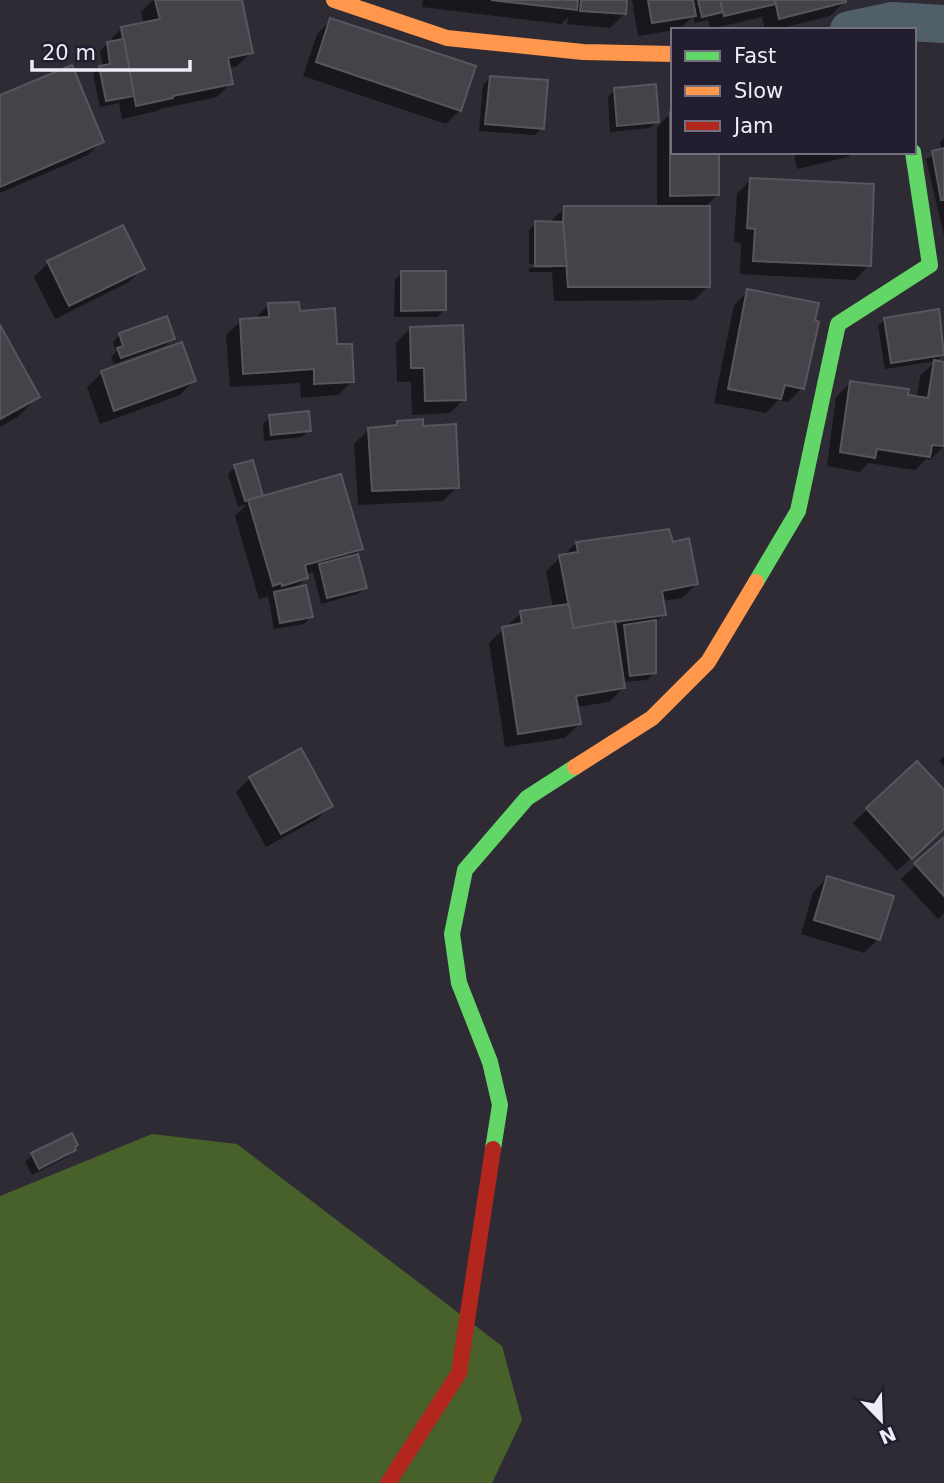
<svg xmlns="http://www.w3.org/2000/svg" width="944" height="1483" font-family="'DejaVu Sans',sans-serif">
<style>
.forest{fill:#48602a}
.shadow{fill:#0007}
.building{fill:#454249;stroke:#59555d;stroke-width:2}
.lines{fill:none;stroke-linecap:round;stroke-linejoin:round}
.street{stroke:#516068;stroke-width:38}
.fast{stroke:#63d668;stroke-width:16}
.slow{stroke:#ff974d;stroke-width:16}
.jam{stroke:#b3261e;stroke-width:16}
</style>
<rect width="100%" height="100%" fill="#2e2b35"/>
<path class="forest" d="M152,1134L237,1144L502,1346L522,1420L492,1483H0V1196Z"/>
<g class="shadow">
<path d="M153,0H240L251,52L237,66L228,68L231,83L217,97L160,109L157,111L122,119L119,103L100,107L93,74L100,67H103L100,51L120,30L122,41H126L123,29L120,30L122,28L144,24L141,12Z"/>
<path d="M423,0H625L624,14L610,28L567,24L568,17L561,24L422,7Z"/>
<path d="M632,0H844V2L830,16L774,30H765L762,17L710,29L708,20L695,23L693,16L680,29L638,36Z"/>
<path d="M331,20L460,110L446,124L303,76L317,34Z"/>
<path d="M490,78L542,128L535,135L479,131L483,85Z"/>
<path d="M615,90L657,121L650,128L610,132L608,97Z"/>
<path d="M0,97L102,141L88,155L0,193Z"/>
<path d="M671,113L673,152L717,195L704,208L708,286L694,300L554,301L552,272H529V268H552V264H529V230L536,223L550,222L565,208H657V127Z"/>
<path d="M944,138V236L926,159L942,151L940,142Z"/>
<path d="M794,152H853L848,157L797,169Z"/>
<path d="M751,179L869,265L855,280L740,274L741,243L734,242L737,194Z"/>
<path d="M122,227L143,268L129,282L55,319L34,277L48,263Z"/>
<path d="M402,273L444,310L437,317H394L395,280Z"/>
<path d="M748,291L802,388L788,402L778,400L766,413L714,403L734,305Z"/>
<path d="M268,305L336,346L352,381L338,395L301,398L300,383L230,387L226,335L241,321L254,320Z"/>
<path d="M885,319L944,354L935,362L944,364V446L930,460L926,459L915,470L868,463L860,472L827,466L836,397L850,383L917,398L920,376L936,361L885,369L878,326Z"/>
<path d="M411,328L464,399L450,413L412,415L411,382H397L396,343Z"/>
<path d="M0,329L37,397L18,417L0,427Z"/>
<path d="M120,335L173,338L166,345L114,364L111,357L116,352L113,342Z"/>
<path d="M181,344L194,381L180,395L100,424L87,387L102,373Z"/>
<path d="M270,417L309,430L302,437L264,441L263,424Z"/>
<path d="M398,422L421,428L457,487L443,501L358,505L354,444L368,430L393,428Z"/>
<path d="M235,467L261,495L361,549L356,554L365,587L358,594L321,604L313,572L305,574L306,578L295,589L311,617L304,624L274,629L268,596L259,599L235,516L247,504L238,507L228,474Z"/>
<path d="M576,543L671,544L696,584L682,598L662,601L664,614L654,624L655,672L647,680L622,682L623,688L609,702L576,707L579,724L565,738L505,747L489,643L521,613L553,608L546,571Z"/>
<path d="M944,756V766L939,761Z"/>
<path d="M917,763L944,792V828L897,871L853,823Z"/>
<path d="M250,778L331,805L317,819L266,847L236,792Z"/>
<path d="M944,839V913L938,919L901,879Z"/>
<path d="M827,878L878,939L864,953L801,934L813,892Z"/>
<path d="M73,1147L74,1150L67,1157L32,1175L25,1162L33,1155Z"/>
</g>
<g class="building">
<path d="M155,0H242L253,53L228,58L233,84L173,96V98L136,106L121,27L160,19Z"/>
<path d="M491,0H578L577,10Z"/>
<path d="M581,0H627L626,14L580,11Z"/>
<path d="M648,0H693L696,16L652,23Z"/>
<path d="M698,0H720L723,12L702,17Z"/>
<path d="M720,0H775L776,4L724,16Z"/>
<path d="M775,0H846V2L779,19Z"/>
<path d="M330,18L476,66L461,111L316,62Z"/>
<path d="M124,39L134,96L106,101L99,66L110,64L107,42Z"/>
<path d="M72,65L104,142L0,187V95Z"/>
<path d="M490,76L548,80L544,129L485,124Z"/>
<path d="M656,84L659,122L617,126L614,88Z"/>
<path d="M670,112H673V152H719V195L670,196Z"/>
<path d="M944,148V200H941L932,151Z"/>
<path d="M750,178L874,184L871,266L753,261L755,229L747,228Z"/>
<path d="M564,206H710V287H568L563,222Z"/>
<path d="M535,221L563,222L567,266H535Z"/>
<path d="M123,225L145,269L69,306L47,261Z"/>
<path d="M401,271H446V310L401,311Z"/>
<path d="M747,289L819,303L815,320L819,322L804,389L785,385L781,399L728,389Z"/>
<path d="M299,302L300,311L335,308L337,344H352L354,382L314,384V369L243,374L240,319L269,317L268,303Z"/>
<path d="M939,309L944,355L891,363L884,318Z"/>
<path d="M167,316L175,339L121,358L117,348L123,346L119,333Z"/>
<path d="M0,325L40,397L0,419Z"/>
<path d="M463,325L466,400L425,401L424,368H411L410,327Z"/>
<path d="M182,342L196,381L114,411L101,371Z"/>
<path d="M934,360L944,362V446L932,445L930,457L877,449L875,458L840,452L850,381L909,389L908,395L928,398Z"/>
<path d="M309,411L311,431L271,435L269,415Z"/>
<path d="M423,419V426L456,424L459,488L372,491L368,428L397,425V421Z"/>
<path d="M253,460L263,496L245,501L234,465Z"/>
<path d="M341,474L363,549L305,565L308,578L282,586L281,583L273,586L248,500Z"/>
<path d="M669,529L673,542L689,538L698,584L662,591L666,615L573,628L559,555L578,552L576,542Z"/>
<path d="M358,554L367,588L327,598L319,564Z"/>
<path d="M306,585L313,617L280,623L274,592Z"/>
<path d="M569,604L573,628L615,621L625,688L576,696L581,724L518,734L502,627L522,623L520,611Z"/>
<path d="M656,620V673L630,676L624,625Z"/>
<path d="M301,748L333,806L281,834L249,777Z"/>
<path d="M917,761L944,790V829L912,859L866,808Z"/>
<path d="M944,837V896L914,863Z"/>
<path d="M827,876L894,896L880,940L814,920Z"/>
<path d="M72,1133L78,1145L75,1147L76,1150L39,1169L31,1153Z"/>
</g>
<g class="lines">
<path class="street" d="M849,30L892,21L944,24"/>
<g class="fast">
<path d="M756,582L798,511L838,324L930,265L913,152"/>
<path d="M493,1149L500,1105L490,1062L459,983L452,934L465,870L527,798L575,767"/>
</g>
<g class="slow">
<path d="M334,0L447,38L583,52L673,54"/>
<path d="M575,767L652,718L708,662L756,582"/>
</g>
<path class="jam" d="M388,1483L459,1373L493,1149"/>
</g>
<rect x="671" y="28" width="245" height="126" fill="#221e2f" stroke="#74707f" stroke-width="2"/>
<rect x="685" y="51" width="35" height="10" fill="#63d668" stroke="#74707f" stroke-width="2"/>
<text x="734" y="63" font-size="21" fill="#efecf8">Fast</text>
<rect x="685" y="86" width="35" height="10" fill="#ff974d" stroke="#74707f" stroke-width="2"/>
<text x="734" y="98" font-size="21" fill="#efecf8">Slow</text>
<rect x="685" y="121" width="35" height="10" fill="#b3261e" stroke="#74707f" stroke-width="2"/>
<text x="734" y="133" font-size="21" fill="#efecf8">Jam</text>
<g transform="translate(881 1420) rotate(157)" stroke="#221e2f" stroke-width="5" paint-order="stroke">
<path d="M0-5L12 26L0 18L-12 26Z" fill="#efecf8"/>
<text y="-10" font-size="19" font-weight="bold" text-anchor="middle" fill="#efecf8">N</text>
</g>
<path d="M32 60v10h158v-10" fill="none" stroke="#efecf8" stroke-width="3.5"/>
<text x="42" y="60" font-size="21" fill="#efecf8" stroke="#221e2f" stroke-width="5" paint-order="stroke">20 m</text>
</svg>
